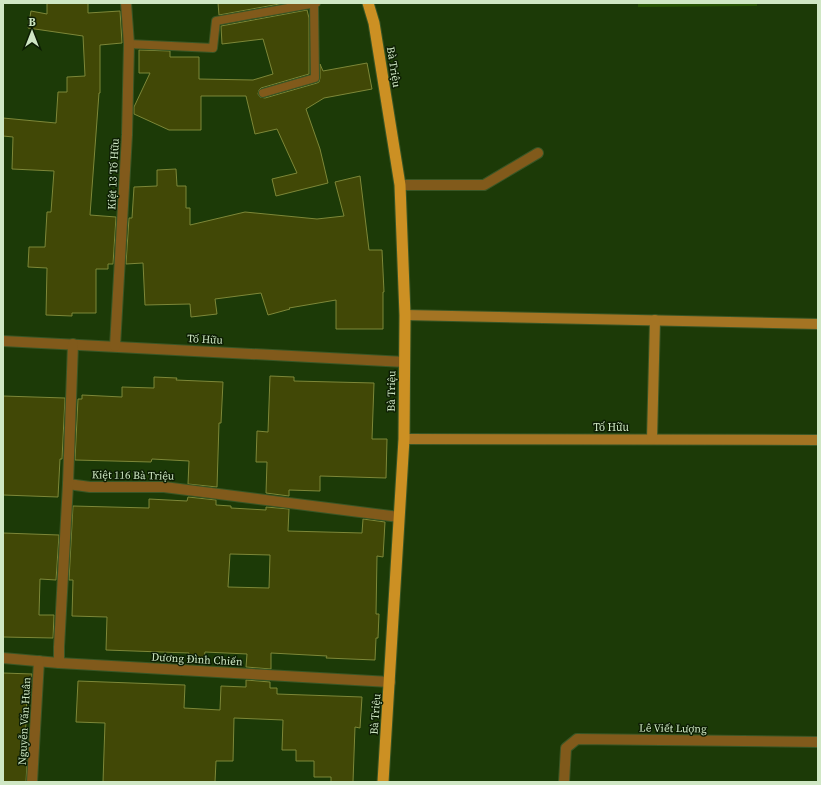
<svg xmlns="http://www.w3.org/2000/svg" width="821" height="785" font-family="'Source Serif 4',serif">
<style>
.green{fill:#275403}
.building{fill:#414806;stroke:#7d8738;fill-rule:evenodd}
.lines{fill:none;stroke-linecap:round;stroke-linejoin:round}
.service-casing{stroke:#395625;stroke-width:10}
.minor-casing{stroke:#395625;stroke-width:12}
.secondary-casing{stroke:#395625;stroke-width:12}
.trunk-casing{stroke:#395625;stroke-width:13}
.service{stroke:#815a1b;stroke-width:8}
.minor{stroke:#815a1b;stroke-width:10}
.secondary{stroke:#a47423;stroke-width:10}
.trunk{stroke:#cc9023;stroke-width:11}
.labels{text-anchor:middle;stroke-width:3;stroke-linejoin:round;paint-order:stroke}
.street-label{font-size:11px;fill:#cfe7c4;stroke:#0d1e04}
</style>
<rect width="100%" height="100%" fill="#1c3a07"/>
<path class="green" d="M638,3H757V6L638,7Z"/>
<g class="building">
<path d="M47,3H88V13L120,11L122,43L100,45V93H99L90,215L116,217L113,264H108V269H96V313H72V316L46,315L47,268L28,267L29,247H45L47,212H51L54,171L12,169L13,137L3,136V118L56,123L58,92H67V77L85,76L83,36L28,28L31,11L47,14Z"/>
<path d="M218,3H285L219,15Z"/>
<path d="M307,10L309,18V74L261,88L259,90L258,94L260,97L265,98L317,83L319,82L320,78V64L323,71L367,63L372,89L324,98L306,109L320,149L328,183L276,196L272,179L297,173L277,129L255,134L246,96H201V130H169L134,114V107L150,73H139V50L170,51V57H199V79L253,80L273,74L263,39L222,44L221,26Z"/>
<path d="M176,169L177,186H186V208H190V225L245,212L317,219L344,216L335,182L360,176L369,250H382L384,292H383V329H336V300L289,308L290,309L268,315L261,293L215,299L217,314L191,317L190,304L145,305L143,263L126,264L129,218H132L134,187L157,186V170Z"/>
<path d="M270,376L294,377V381L374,383L372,439H387L386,478L320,476V491L289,490V496L266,493L267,462H256L257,431L268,432Z"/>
<path d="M154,377L177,378L176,380L223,382L221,423H219L217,487L188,484L189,461L152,459L151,462L75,460L78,399H82V395L122,397V387L154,388Z"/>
<path d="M3,396L65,398L62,459H60L58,497L3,495Z"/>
<path d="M188,497L216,500V505L231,506V508L266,510V507L289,509L288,531L362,533L363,519L385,522L383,557L377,556L376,614H379L378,638H376L375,660L326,658L327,656L271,653V669L246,667L247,654L205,652L204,658H188L189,653L106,650L107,617L72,616L73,580H69L73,506L149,508V499L187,501ZM230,554L270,555L269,588L228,587Z"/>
<path d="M3,533L59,535L56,580L40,579L39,615H54L53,638L3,637Z"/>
<path d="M3,673L32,674L30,696H27L25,744H28L26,782H3Z"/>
<path d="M246,680L270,682V688H277V694L362,697L360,728L355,727L353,782H331V777H314V761H296V750H282L283,720L234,718L233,761H216L215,782H103L105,723L76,722L78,681L185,685L184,708L220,710L221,686L246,687Z"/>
</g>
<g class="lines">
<defs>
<g id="service">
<path d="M129,44L213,48L216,21L316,3"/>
<path d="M263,93L315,78L314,3"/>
</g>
<g id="minor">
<path d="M400,185H484L538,153"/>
<path d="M3,341L405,362"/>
<path d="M115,346L127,135L129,44L126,3"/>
<path d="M68,484L90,487H164L399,517"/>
<path d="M3,658L59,663L390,682"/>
<path d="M59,663V647L68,484L73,344"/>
<path d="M32,782L39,661"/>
<path d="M564,782L566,748L577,739L818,742"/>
</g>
<g id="secondary">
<path d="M405,315L818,324"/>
<path d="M404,439L818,440"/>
<path d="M652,439L655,320"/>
</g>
<path id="trunk" d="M368,3L374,23L400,185L405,315L404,439L383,782"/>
</defs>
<use href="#service" class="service-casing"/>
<use href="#minor" class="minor-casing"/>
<use href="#secondary" class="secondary-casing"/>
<use href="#trunk" class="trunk-casing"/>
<use href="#service" class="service"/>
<use href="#minor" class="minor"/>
<use href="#secondary" class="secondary"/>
<use href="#trunk" class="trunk"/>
</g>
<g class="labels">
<g class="street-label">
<text transform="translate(394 67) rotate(81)" y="4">Bà Triệu</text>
<text transform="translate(113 174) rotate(-87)" y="4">Kiệt 13 Tố Hữu</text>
<text transform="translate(205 339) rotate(3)" y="4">Tố Hữu</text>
<text transform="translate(391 391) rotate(-89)" y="4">Bà Triệu</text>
<text x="611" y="431">Tố Hữu</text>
<text transform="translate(133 475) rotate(1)" y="4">Kiệt 116 Bà Triệu</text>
<text transform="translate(197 659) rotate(3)" y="4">Dương Đình Chiến</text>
<text transform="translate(375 714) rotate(-86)" y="4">Bà Triệu</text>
<text transform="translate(24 721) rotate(-87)" y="4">Nguyễn Văn Huân</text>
<text transform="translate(673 728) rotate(1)" y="4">Lê Viết Lượng</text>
</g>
</g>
<rect width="821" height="785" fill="none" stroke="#cfe7c4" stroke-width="8"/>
<g transform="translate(32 32)" stroke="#0d1e04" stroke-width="3" paint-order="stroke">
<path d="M0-3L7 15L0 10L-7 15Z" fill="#cfe7c4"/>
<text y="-6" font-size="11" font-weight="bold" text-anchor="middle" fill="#cfe7c4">B</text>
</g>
</svg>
